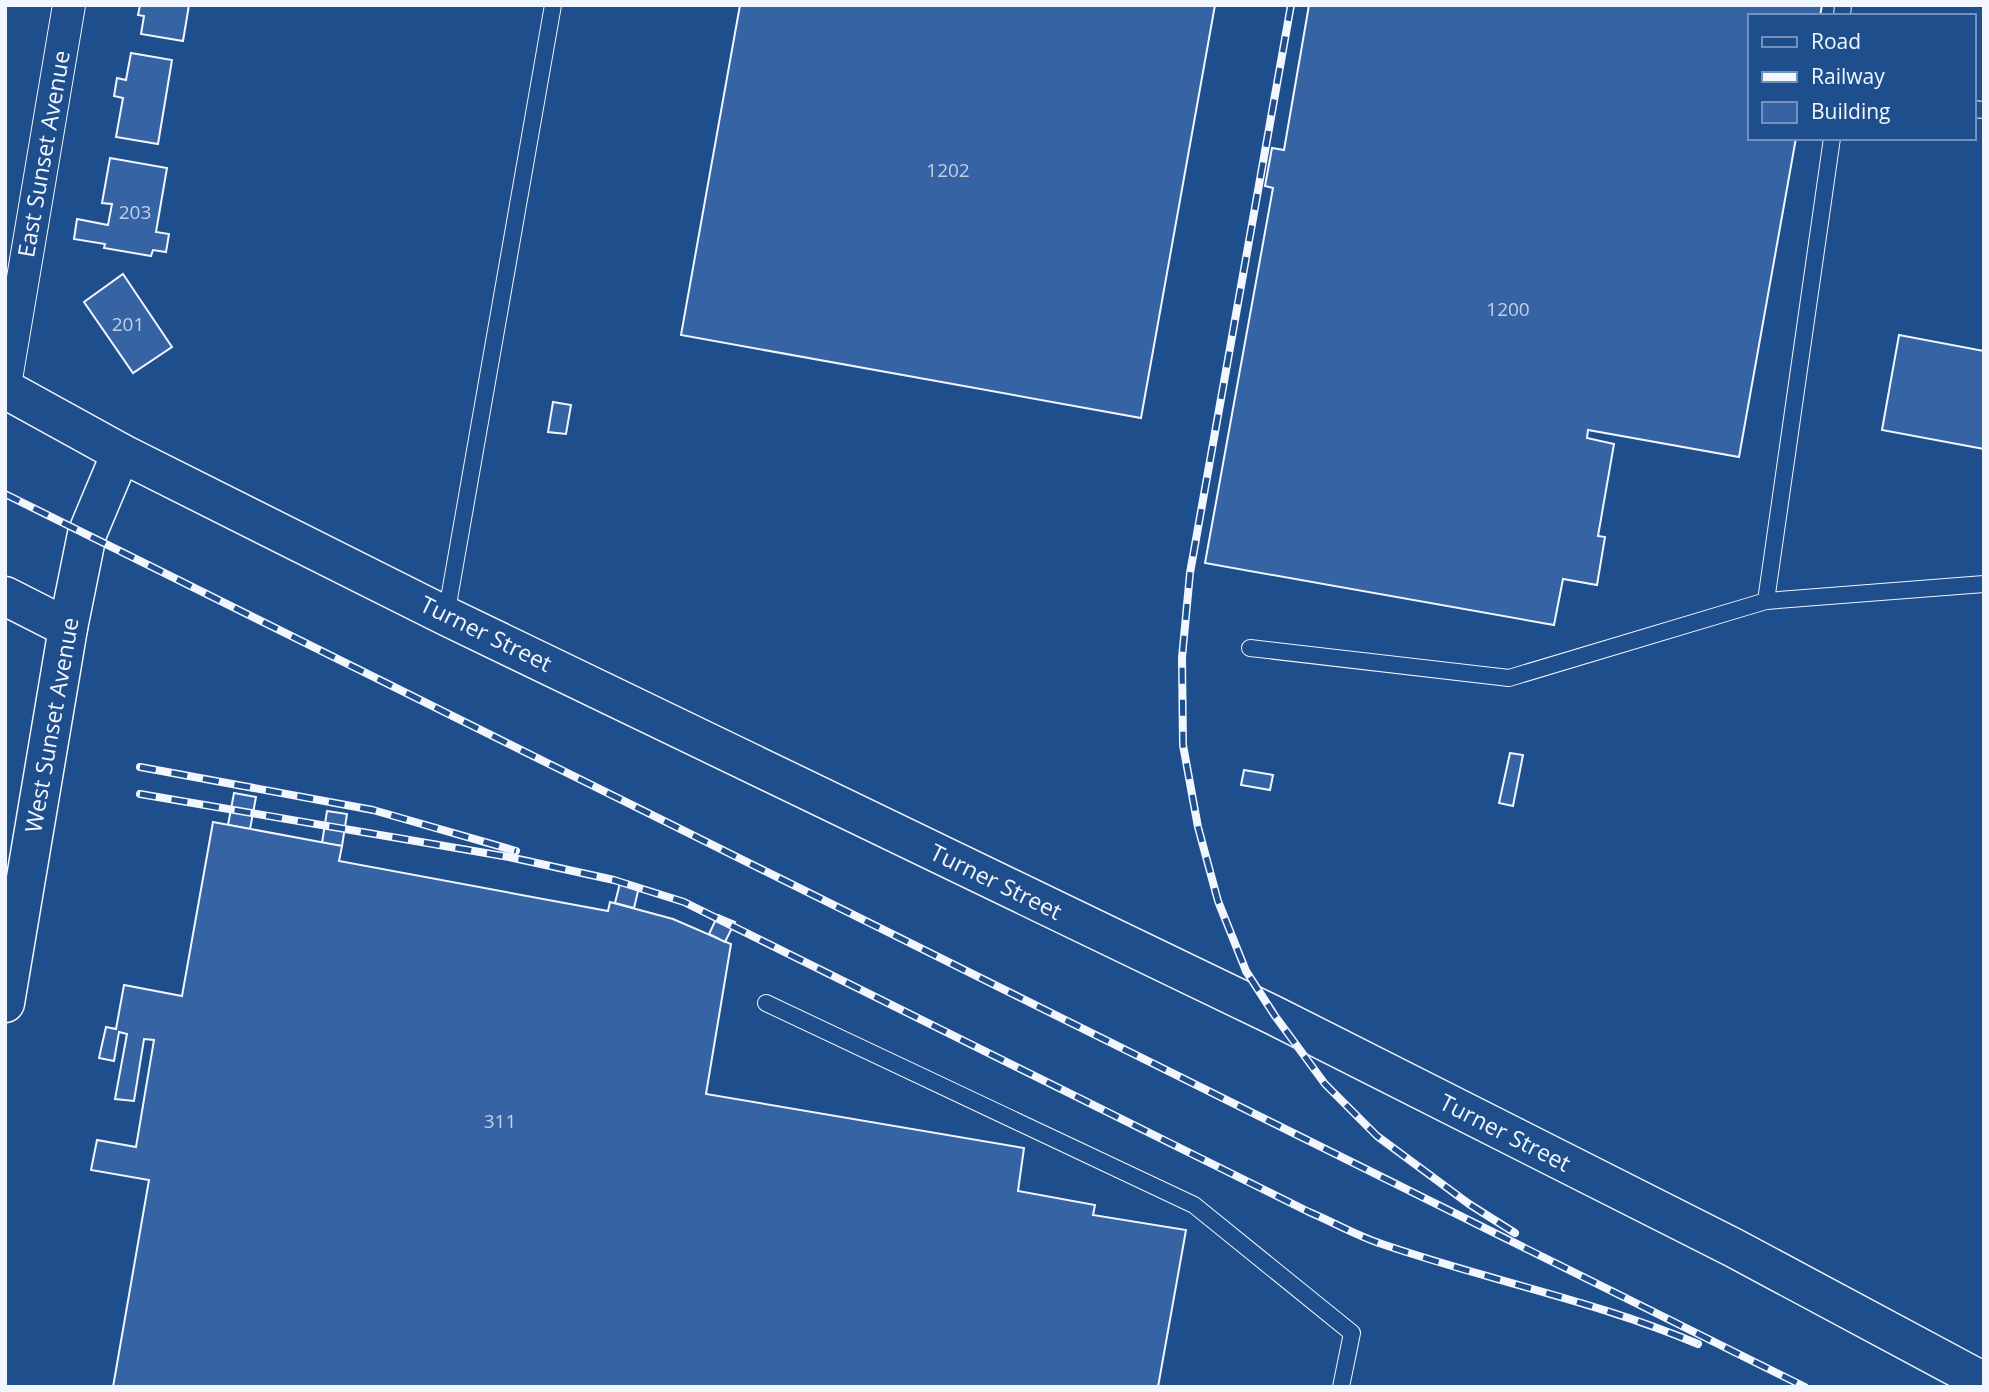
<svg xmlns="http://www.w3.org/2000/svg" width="1989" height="1392" font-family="'Open Sans',sans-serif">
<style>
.building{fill:#3563a3;stroke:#f2f6ff;stroke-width:2}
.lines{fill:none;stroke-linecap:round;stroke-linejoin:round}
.lane-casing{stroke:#f2f6ff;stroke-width:18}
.street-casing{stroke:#f2f6ff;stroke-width:34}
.secondary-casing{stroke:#f2f6ff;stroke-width:41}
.lane{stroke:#1f4e8c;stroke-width:16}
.street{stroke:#1f4e8c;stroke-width:32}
.secondary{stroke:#1f4e8c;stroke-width:38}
.rail-casing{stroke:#f2f6ff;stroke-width:8}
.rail{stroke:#1f4e8c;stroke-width:5;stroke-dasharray:16;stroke-linecap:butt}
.labels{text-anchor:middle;stroke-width:5;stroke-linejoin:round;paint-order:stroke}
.number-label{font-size:19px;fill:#c3d1e8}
.street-label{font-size:23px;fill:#f2f6ff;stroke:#1f4e8c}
</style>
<rect width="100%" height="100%" fill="#1f4e8c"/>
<g class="building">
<path d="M140,5H189L183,41L141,34L144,16L138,15Z"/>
<path d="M740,5H1215L1141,418L681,335Z"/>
<path d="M1309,5H1822L1820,16H1749V138H1796L1739,457L1588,430L1587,438L1614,444L1598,536L1605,537L1597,585L1563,579L1554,625L1205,563L1273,188L1265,186L1272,148L1284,150Z"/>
<path d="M131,53L172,60L158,144L116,137L123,98L114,96L117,78L126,80Z"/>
<path d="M110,158L167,168L156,232L169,234L166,252L153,250L151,256L104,248L105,244L74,239L77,219L108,225L112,204L102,203Z"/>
<path d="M123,274L172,347L133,373L84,302Z"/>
<path d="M1899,335L1984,351V449L1882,430Z"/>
<path d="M553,402L571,405L566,434L548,432Z"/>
<path d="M1510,753L1523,755L1513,806L1499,803Z"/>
<path d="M1244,770L1273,775L1270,790L1241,785Z"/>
<path d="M234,793L256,797L250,829L228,825Z"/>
<path d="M327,811L347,814L342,846L322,843Z"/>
<path d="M213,822L342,846L339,861L608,911L610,902L673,919L731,944L706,1094L1024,1148L1018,1191L1095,1205L1093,1215L1186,1230L1158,1387H113L149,1180L91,1170L97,1140L136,1147L154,1040L144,1039L134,1101L115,1099L127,1034L119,1032L114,1061L99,1058L106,1027L116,1029L124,985L182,996Z"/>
<path d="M620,883L639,887L634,908L615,903Z"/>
<path d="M718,915L735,922L725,942L709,934Z"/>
</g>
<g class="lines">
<defs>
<g id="lane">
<path d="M1842,16L1843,5"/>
<path d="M1973,109L1984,110"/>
<path d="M1766,601L1984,584"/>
<path d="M446,616L553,5"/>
<path d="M1250,648L1509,678L1766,601L1832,138"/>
<path d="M766,1003L1194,1205L1352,1333L1341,1387"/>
</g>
<path id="street" d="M5,385L69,5"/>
<g id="secondary">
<path d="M5,389L121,453L446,616L1275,1016L1734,1248L1984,1382"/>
<path d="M5,596L68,628"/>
<path d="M5,1003L68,628L87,534L121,453"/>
</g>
</defs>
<use href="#lane" class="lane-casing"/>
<use href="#street" class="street-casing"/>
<use href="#secondary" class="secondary-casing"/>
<use href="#lane" class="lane"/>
<use href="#street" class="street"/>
<use href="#secondary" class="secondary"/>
<defs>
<g id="rail">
<path d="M1291,5L1190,573L1182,658L1183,745L1198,827L1218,901L1246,971L1275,1016L1325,1084L1377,1136L1469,1204L1515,1233"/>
<path d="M5,494L1805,1387"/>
<path d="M140,767L373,810L516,851"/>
<path d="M140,794L509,857L614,880L684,902L1309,1212C1333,1222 1357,1236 1382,1244C1487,1280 1596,1301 1698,1344"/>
</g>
</defs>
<use href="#rail" class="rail-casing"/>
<use href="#rail" class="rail"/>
</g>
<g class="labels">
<g class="number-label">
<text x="948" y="177">1202</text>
<text x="135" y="219">203</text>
<text x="1508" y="316">1200</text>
<text x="128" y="331">201</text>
<text x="500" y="1128">311</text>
</g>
<g class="street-label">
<text transform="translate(44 154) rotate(-80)" y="8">East Sunset Avenue</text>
<text transform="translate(486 634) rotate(26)" y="8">Turner Street</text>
<text transform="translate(52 725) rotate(-80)" y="8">West Sunset Avenue</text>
<text transform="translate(996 882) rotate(26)" y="8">Turner Street</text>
<text transform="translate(1505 1133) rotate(27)" y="8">Turner Street</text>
</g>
</g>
<rect width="1989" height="1392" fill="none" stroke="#f2f6ff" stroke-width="14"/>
<rect x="1748" y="14" width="228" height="126" fill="#1f4e8c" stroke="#7391ba" stroke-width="2"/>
<rect x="1762" y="37" width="35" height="10" fill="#1f4e8c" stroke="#7391ba" stroke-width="2"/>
<text x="1811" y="49" font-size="21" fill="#f2f6ff">Road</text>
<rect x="1762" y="72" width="35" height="10" fill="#f2f6ff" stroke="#7391ba" stroke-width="2"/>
<text x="1811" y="84" font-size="21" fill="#f2f6ff">Railway</text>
<rect x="1762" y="102" width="35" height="21" fill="#3563a3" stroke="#7391ba" stroke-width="2"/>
<text x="1811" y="119" font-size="21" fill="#f2f6ff">Building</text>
</svg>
